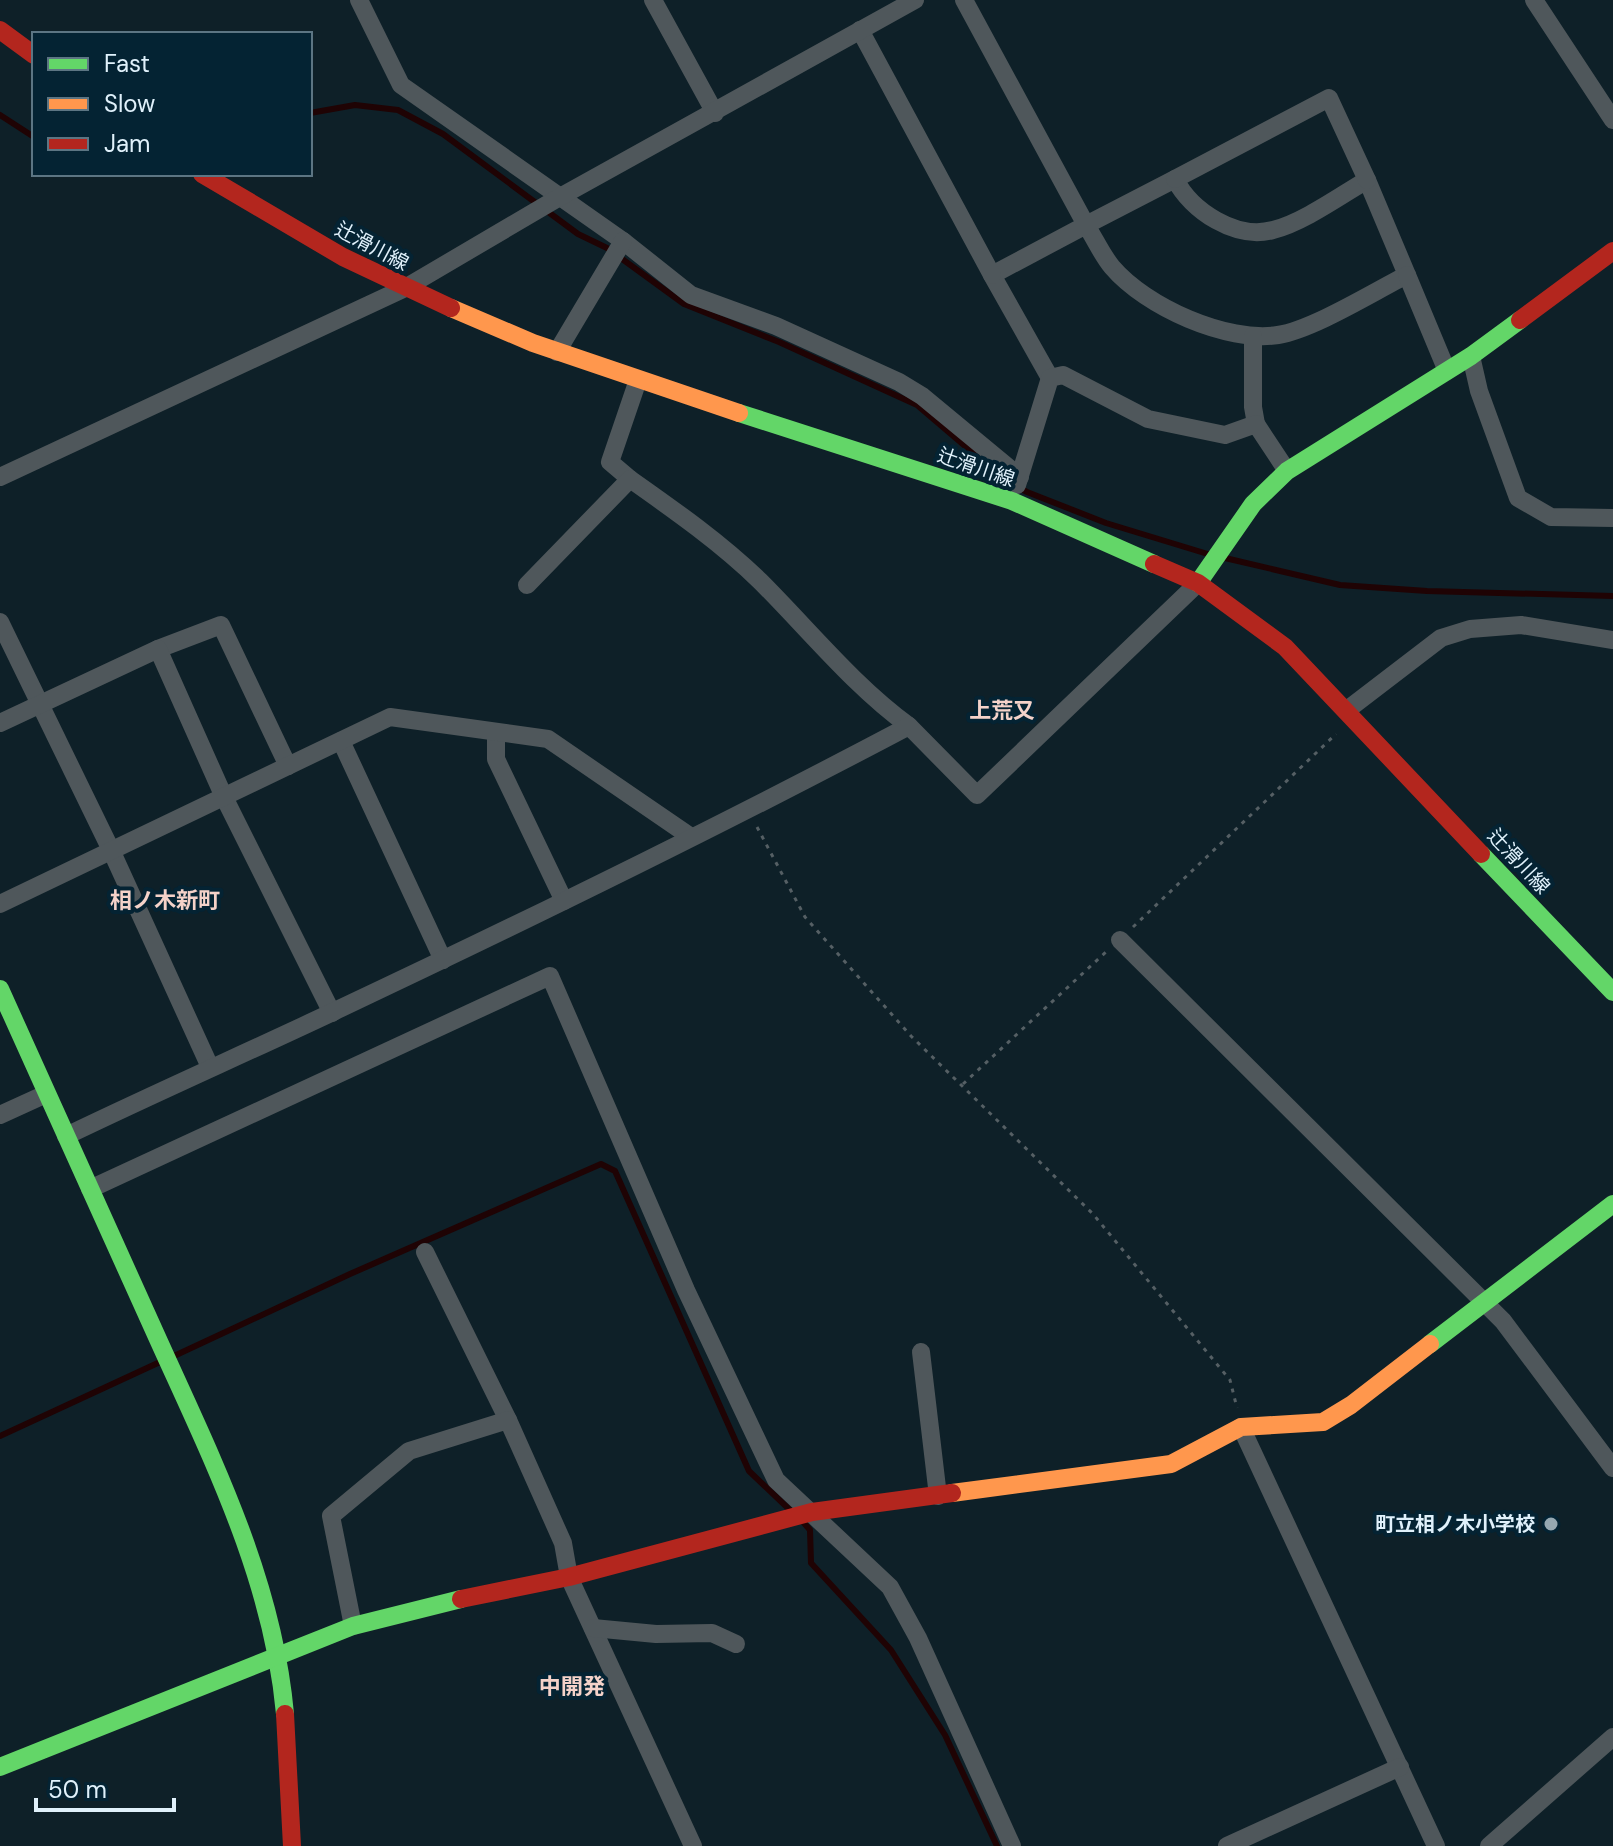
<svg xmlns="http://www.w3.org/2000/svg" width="1613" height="1846" font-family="'DM Sans','Noto Sans JP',sans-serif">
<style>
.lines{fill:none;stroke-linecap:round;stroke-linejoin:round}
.stream{stroke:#1f0304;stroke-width:6}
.path{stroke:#555f64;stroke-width:3;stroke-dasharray:4 6;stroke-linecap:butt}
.street{stroke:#4f575b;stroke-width:18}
.fast{stroke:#63d668;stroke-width:18}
.slow{stroke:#ff974d;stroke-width:18}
.jam{stroke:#b3261e;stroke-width:18}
.poi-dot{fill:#96a8b1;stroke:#042333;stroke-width:3}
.labels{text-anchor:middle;stroke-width:8;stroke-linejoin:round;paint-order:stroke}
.street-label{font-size:20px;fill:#e0f1fb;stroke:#042333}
.poi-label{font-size:20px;font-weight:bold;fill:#e0f1fb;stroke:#042333;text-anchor:end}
.neighbourhood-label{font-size:22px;font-weight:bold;fill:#f4d2c9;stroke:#042333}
</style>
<rect width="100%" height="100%" fill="#0e2028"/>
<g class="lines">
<g class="stream">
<path d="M310,113L355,105L398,110L443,134L578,234L607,248L684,304L779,342L917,405L1006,481L1027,492L1106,523L1211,555"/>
<path d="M0,115L34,137"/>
<path d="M1225,558L1340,585L1427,591L1613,596"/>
<path d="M174,1356L350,1274L601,1164L615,1171L749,1471L790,1510"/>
<path d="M0,1436L160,1362"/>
<path d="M804,1523L810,1530L811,1563L891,1650L945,1735L997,1846"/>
</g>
<g class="path">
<path d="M757,827L805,917L911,1036L1093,1214L1230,1380L1237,1408"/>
<path d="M1133,927L1336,734"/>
<path d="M963,1084L1107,951"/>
</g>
<g class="street">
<path d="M359,0L401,85L623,241L691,295L776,326L899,382L922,396L1020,477"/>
<path d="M653,0L715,113"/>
<path d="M964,0L1086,225L1175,179C1191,211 1236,240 1273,230C1302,223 1340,196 1367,180L1407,275C1373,292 1314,329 1278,335C1227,343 1146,307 1112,267C1102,255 1095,239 1086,225L992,275L1050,378"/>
<path d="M1534,0L1613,120"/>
<path d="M860,30L992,275"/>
<path d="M1175,179L1329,98L1367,180"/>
<path d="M1407,275L1447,371"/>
<path d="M1253,336V407L1256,424"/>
<path d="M557,352L623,241"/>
<path d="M1471,356L1479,391L1518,498L1551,517L1613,518"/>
<path d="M0,477L405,288L558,198L915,0"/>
<path d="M630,479L610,462L638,380"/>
<path d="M1017,485L1050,378L1063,375L1148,419L1225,435L1256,424L1287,471"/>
<path d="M527,585L630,479C674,510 721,543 760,581C809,630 854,686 909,726"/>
<path d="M0,622L111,850L210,1067"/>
<path d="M158,649L221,625L288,766"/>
<path d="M1347,710L1441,638L1470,629L1521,625L1613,640"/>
<path d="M0,723L158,649L224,797L332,1013"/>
<path d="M496,733V759L564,901"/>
<path d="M341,741L443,960"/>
<path d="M0,904L390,717L548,739L691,837"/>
<path d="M1120,940L1503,1321L1613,1468"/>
<path d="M0,1115L46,1094"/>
<path d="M66,1136C155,1093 246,1053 335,1011C528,920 720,826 909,726L977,795L1198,583"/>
<path d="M90,1189L550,976L686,1290L776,1480L890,1587L918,1638L1012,1846"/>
<path d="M425,1252L508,1420"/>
<path d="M921,1352L938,1496"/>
<path d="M1241,1427L1436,1846"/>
<path d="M353,1626L331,1516L409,1451L508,1420L563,1543L569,1577L693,1846"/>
<path d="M593,1628L656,1634L712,1633L736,1644"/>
<path d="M1227,1846L1400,1767"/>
<path d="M1489,1846L1613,1737"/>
</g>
<g class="fast">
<path d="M739,413L1012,501L1154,564"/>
<path d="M1198,583L1253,504L1287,471L1471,356L1520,320"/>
<path d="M1481,854L1613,992"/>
<path d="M0,989C52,1105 105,1221 157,1337C212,1459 273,1579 285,1714"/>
<path d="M1430,1344L1613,1204"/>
<path d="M0,1767L353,1626L461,1599"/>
</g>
<g class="slow">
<path d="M451,308L533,343L739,413"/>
<path d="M952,1493L1171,1464L1241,1427L1323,1422L1351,1405L1430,1344"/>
</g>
<g class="jam">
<path d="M0,30L34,55"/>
<path d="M202,174L343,257L451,308"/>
<path d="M1520,320L1613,251"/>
<path d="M1154,564L1198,583L1285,647L1481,854"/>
<path d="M461,1599L569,1577L812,1512L952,1493"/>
<path d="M285,1714L292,1846"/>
</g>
</g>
<circle class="poi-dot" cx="1551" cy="1524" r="8"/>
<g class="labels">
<g class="street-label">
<text transform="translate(372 246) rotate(28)" y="7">辻滑川線</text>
<text transform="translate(976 467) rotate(19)" y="7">辻滑川線</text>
<text transform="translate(1519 861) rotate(47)" y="7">辻滑川線</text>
</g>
<g class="poi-label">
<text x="1535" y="1531">町立相ノ木小学校</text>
</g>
<g class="neighbourhood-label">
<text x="1002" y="718">上荒又</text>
<text x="165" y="908">相ノ木新町</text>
<text x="572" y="1694">中開発</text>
</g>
</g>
<rect x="32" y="32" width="280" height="144" fill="#042333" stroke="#5c7583" stroke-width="2"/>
<rect x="48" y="58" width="40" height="12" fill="#63d668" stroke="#5c7583" stroke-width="2"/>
<text x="104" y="72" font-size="24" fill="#e0f1fb">Fast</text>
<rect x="48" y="98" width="40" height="12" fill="#ff974d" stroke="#5c7583" stroke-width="2"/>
<text x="104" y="112" font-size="24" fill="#e0f1fb">Slow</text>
<rect x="48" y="138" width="40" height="12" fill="#b3261e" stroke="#5c7583" stroke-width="2"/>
<text x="104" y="152" font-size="24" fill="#e0f1fb">Jam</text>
<path d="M36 1798v12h138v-12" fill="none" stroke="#e0f1fb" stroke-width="4"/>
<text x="48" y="1798" font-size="24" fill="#e0f1fb" stroke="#042333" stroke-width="6" paint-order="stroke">50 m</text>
</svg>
